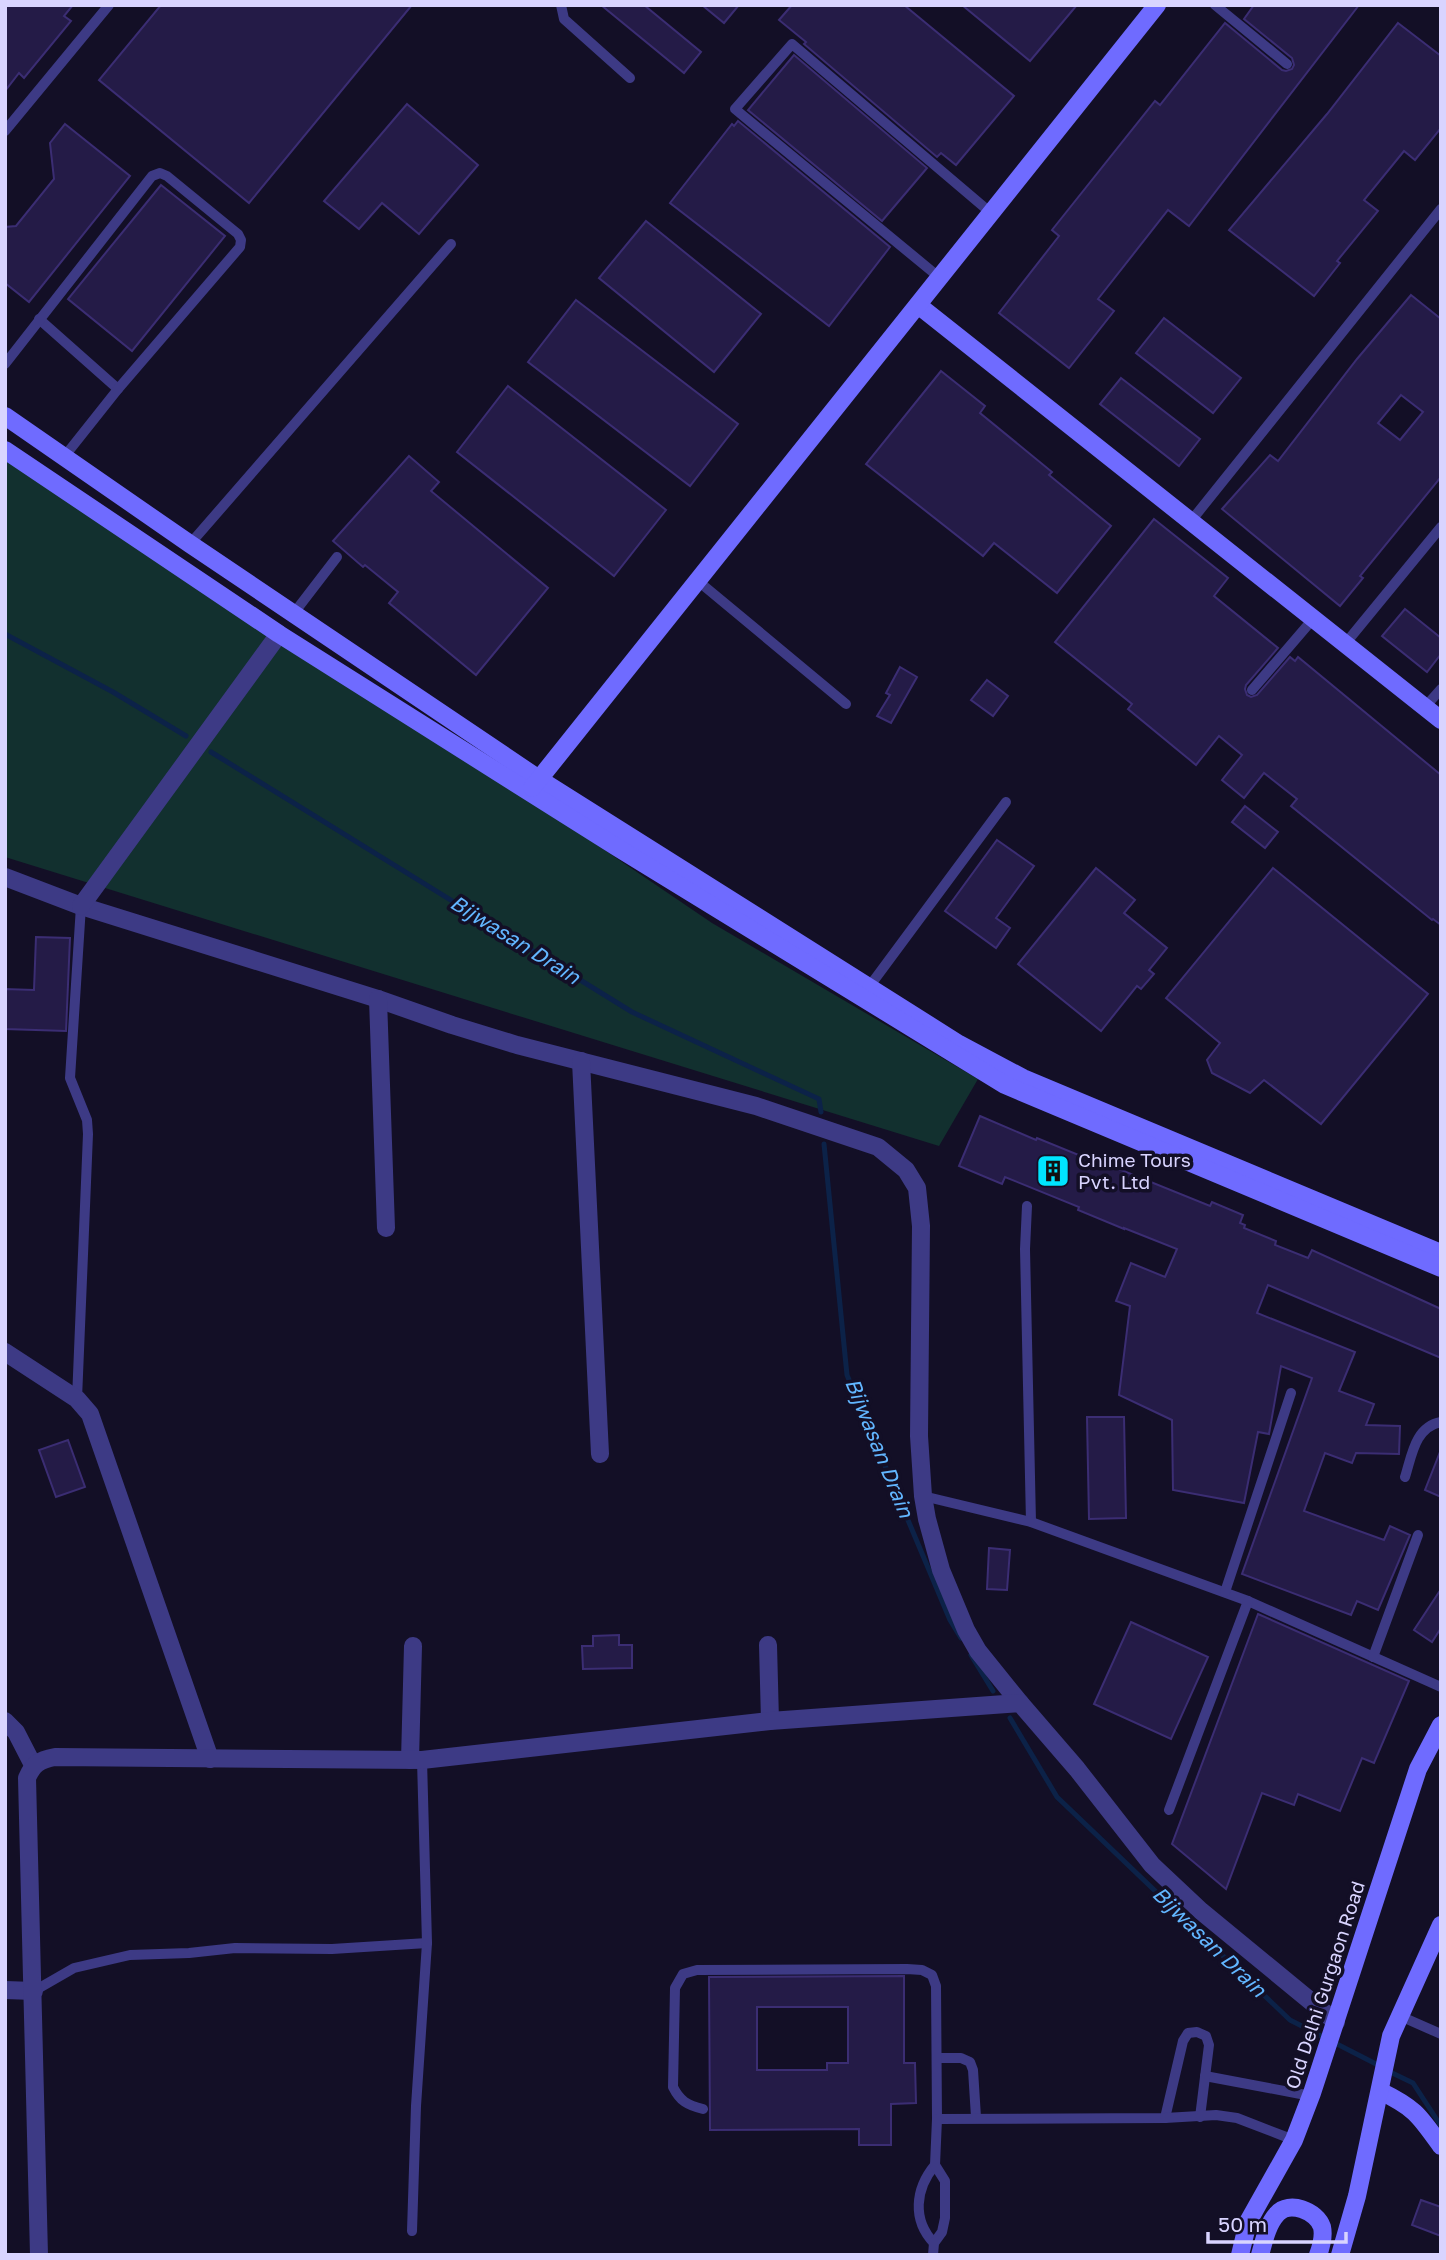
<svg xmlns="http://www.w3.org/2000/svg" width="1446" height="2260" font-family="'Golos Text',sans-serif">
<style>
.green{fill:#12302f}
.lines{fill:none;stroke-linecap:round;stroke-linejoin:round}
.stream{stroke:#0c2248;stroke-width:5}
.building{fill:#241b47;stroke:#3b2d73;stroke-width:2;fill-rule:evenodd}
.lane{stroke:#3d3a85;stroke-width:10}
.street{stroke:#3d3a85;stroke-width:18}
.secondary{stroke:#6f6bff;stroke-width:18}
.labels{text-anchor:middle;stroke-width:7;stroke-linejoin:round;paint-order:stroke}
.poi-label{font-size:19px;fill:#d9d4ff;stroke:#130f26;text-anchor:start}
.street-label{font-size:19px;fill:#d9d4ff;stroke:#130f26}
.water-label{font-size:21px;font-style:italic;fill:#62b6ff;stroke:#130f26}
</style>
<rect width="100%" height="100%" fill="#130f26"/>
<path class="green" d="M5,443L712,923L978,1079L939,1146L5,857Z"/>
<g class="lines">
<g class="stream">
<path d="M5,634L113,692L186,736"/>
<path d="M211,752L632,1012L819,1099L821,1112"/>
<path d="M824,1144L847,1375L950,1620L961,1638"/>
<path d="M971,1655L993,1691"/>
<path d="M1010,1718L1057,1797L1290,2020L1380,2066"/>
<path d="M1388,2071L1413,2083L1441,2126"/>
</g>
</g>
<g class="building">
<path d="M5,5H73L64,16L71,21L24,78L19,73L5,91Z"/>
<path d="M161,5H412L249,203L99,80Z"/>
<path d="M601,5H644L701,52L684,73Z"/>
<path d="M702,5H739L724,23Z"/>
<path d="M792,5H904L1014,96L956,165L941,153L937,157L804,44L806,42L779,20Z"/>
<path d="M962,5H1077L1030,61Z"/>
<path d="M1254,5H1359L1189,226L1168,210L1098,299L1114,311L1069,368L999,313L1059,236L1052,230L1155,101L1160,105L1225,23L1282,70L1286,71L1292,69L1294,65L1292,58L1244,19Z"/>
<path d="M1398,23L1441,56V128L1415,160L1404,151L1364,200L1378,211L1337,261L1340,263L1314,296L1229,230L1327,114Z"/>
<path d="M794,55L927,168L882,221L748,110Z"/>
<path d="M407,104L478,165L419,234L382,203L359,229L324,201Z"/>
<path d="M738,121L890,247L829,326L670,203L732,124L734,126Z"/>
<path d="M65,124L130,176L29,302L5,283V227L16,226L54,179L50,143Z"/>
<path d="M161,185L225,236L132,351L68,299Z"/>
<path d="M646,221L761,314L714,372L599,278Z"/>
<path d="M1411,295L1441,319V477L1360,576L1363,578L1340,606L1222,509L1270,455L1278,461L1357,359ZM1401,395L1423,412L1400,440L1378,423Z"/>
<path d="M576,300L738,424L690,486L528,362Z"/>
<path d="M1164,318L1241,378L1213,413L1136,353Z"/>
<path d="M941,371L985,406L980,413L1052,472L1049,475L1111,526L1057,593L994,543L983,556L866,464Z"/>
<path d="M1121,378L1200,439L1179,466L1100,404Z"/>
<path d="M508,386L666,510L614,576L457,452Z"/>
<path d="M409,456L439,482L431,491L548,588L476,675L389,603L398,592L365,565L363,567L333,541Z"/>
<path d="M1154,519L1228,578L1214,596L1278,648L1246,685L1245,689L1247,695L1251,697L1257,695L1290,657L1295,661L1298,657L1441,775V925L1433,919L1432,920L1291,806L1297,799L1264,773L1244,798L1222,780L1242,755L1219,736L1196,765L1128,709L1132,704L1055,642Z"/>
<path d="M1405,609L1441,638V654L1427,672L1382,636Z"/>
<path d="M900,667L917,677L891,723L877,716L890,695L886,693Z"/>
<path d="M987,680L1008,696L993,716L971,700Z"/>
<path d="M1245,806L1278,832L1265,848L1232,822Z"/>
<path d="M997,840L1034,866L996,918L1010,928L996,948L945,911Z"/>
<path d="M1096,868L1135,900L1124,913L1167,948L1149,970L1154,974L1141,989L1137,986L1101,1031L1018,964Z"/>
<path d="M1273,868L1428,994L1321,1124L1264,1080L1250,1093L1212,1073L1207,1060L1220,1043L1166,998Z"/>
<path d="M36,937L70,938L66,1031L5,1029V989L34,990Z"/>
<path d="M980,1116L1036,1140L1037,1138L1098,1163L1099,1161L1210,1206L1212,1202L1243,1215L1240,1223L1245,1225L1244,1228L1276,1241L1275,1245L1308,1258L1312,1250L1441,1309V1358L1268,1285L1257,1313L1355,1352L1339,1391L1374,1404L1366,1425L1400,1426L1399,1454L1356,1453L1352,1463L1325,1453L1304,1511L1384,1540L1390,1526L1410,1535L1378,1610L1357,1601L1351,1615L1242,1574L1312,1378L1281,1366L1269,1434L1258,1432L1244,1503L1173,1490L1172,1420L1119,1395L1130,1306L1116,1301L1131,1263L1165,1277L1177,1249L1124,1228V1229L1078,1210L1079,1207L1005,1177L1002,1184L959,1166Z"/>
<path d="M1087,1417H1124L1126,1518L1089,1519Z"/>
<path d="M68,1440L85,1487L56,1497L39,1450Z"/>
<path d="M1440,1452L1441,1453V1497L1425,1490Z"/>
<path d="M989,1548L1010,1550L1007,1590L987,1589Z"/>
<path d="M1441,1589V1628L1432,1642L1414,1630Z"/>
<path d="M1258,1614L1409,1681L1374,1763L1362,1758L1340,1811L1298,1794L1294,1805L1262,1793L1226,1889L1172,1844Z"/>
<path d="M1131,1622L1208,1657L1171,1739L1094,1704Z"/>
<path d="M619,1635V1645H632V1668L583,1669L582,1646H593V1636Z"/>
<path d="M904,1976V2063H915L916,2103L891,2104V2145H859V2129L710,2130L709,1977ZM757,2007H848V2063H827V2070H757Z"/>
<path d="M1421,2200L1441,2207V2236L1412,2225Z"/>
</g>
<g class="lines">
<g class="lane">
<path d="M561,5L564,19L630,78"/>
<path d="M1215,5L1287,64"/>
<path d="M5,131L109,5"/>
<path d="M940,278L735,109L792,44L991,213"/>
<path d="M39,319L118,389"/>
<path d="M5,364L152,176L160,173L167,176L238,234L241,240L240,247L118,389L64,457"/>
<path d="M1191,521L1441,209"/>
<path d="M190,544L451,244"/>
<path d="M698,581L846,704"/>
<path d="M294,613L337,557"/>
<path d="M1345,644L1441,527"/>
<path d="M1252,690L1313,619"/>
<path d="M1425,707L1441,689"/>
<path d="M869,987L1006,802"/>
<path d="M1027,1206L1025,1249L1031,1522"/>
<path d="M77,1399L88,1134L87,1120L70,1078L81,906"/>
<path d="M1405,1477C1412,1455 1415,1427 1441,1422"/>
<path d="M923,1496L1031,1522L1248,1601L1441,1687"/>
<path d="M1225,1592L1291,1393"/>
<path d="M1373,1657L1418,1535"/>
<path d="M1169,1810L1248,1601"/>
<path d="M34,1991L74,1968L130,1955L189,1953L235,1948L332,1949L427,1943"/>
<path d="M1400,2016L1441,2034"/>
<path d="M937,2058H961L970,2062L973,2070L976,2117"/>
<path d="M1205,2076L1311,2096"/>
<path d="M703,2109C687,2105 680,2101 673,2087L675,1988L683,1974L697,1970L907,1969L922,1970L932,1975L936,1986L937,2119"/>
<path d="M1165,2118L1183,2041L1188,2033L1197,2032L1206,2036L1209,2045L1200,2117"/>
<path d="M412,2231L416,2106L427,1943L422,1760"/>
<path d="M934,2243C912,2220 915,2189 935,2165"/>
<path d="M933,2255L934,2243L942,2232L945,2218V2181L935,2165L937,2119L1165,2118L1216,2115L1237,2118L1294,2140"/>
</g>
<g class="street">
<path d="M5,877L81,906L378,999L452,1025L517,1045L756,1106L878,1147L906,1170L917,1188L921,1226L919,1436L923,1496L927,1519L941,1570L966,1630L978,1651L1020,1703"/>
<path d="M81,906L279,634"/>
<path d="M378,999L386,1228"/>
<path d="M581,1061L600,1454"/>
<path d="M5,1352L77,1399L90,1414L210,1759"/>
<path d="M768,1645L770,1721"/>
<path d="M5,1721L16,1732L33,1765"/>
<path d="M410,1760L413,1646"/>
<path d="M5,1990L34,1991"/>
<path d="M39,2255L27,1778C33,1764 39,1760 55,1757L422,1760L770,1721L1020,1703L1077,1769L1152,1865L1201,1911L1336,2022"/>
</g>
<g class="secondary">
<path d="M918,305L1441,720"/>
<path d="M5,416L190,544L539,779L959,1044L1023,1078L1441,1253"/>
<path d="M5,450L279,634L618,848L1005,1085L1441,1268"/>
<path d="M532,788L1157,5"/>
<path d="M1380,2091C1415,2108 1419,2115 1441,2146"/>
<path d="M1240,2255L1248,2222L1294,2140L1312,2093L1418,1769L1441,1725"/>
<path d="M1260,2255C1264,2241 1267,2225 1277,2214C1289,2200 1317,2211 1322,2227C1324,2236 1321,2247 1318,2255"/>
<path d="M1340,2255L1357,2196L1391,2036L1441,1925"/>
</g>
</g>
<defs>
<symbol id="building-square" viewBox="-11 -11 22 22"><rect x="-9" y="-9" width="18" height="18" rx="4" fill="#00e5ff" stroke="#130f26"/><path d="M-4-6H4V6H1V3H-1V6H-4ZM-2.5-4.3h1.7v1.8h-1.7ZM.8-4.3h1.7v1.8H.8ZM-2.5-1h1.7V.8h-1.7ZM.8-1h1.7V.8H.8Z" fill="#111"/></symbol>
</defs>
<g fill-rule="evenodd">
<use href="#building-square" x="1034" y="1152" width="38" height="38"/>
</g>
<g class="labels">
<g class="poi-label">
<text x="1078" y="1167">Chime Tours<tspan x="1078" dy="22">Pvt. Ltd</tspan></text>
</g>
<g class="street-label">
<text transform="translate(1325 1985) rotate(-72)" y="7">Old Delhi Gurgaon Road</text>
</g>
<g class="water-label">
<text transform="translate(515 940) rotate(32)" y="7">Bijwasan Drain</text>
<text transform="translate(879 1448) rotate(68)" y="7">Bijwasan Drain</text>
<text transform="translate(1209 1942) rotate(44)" y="7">Bijwasan Drain</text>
</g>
</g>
<rect width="1446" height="2260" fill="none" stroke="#d9d4ff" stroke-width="14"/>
<path d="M1208 2232v10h138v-10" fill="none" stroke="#d9d4ff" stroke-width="3.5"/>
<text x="1218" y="2232" font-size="21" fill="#d9d4ff" stroke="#130f26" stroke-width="5" paint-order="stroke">50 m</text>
</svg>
